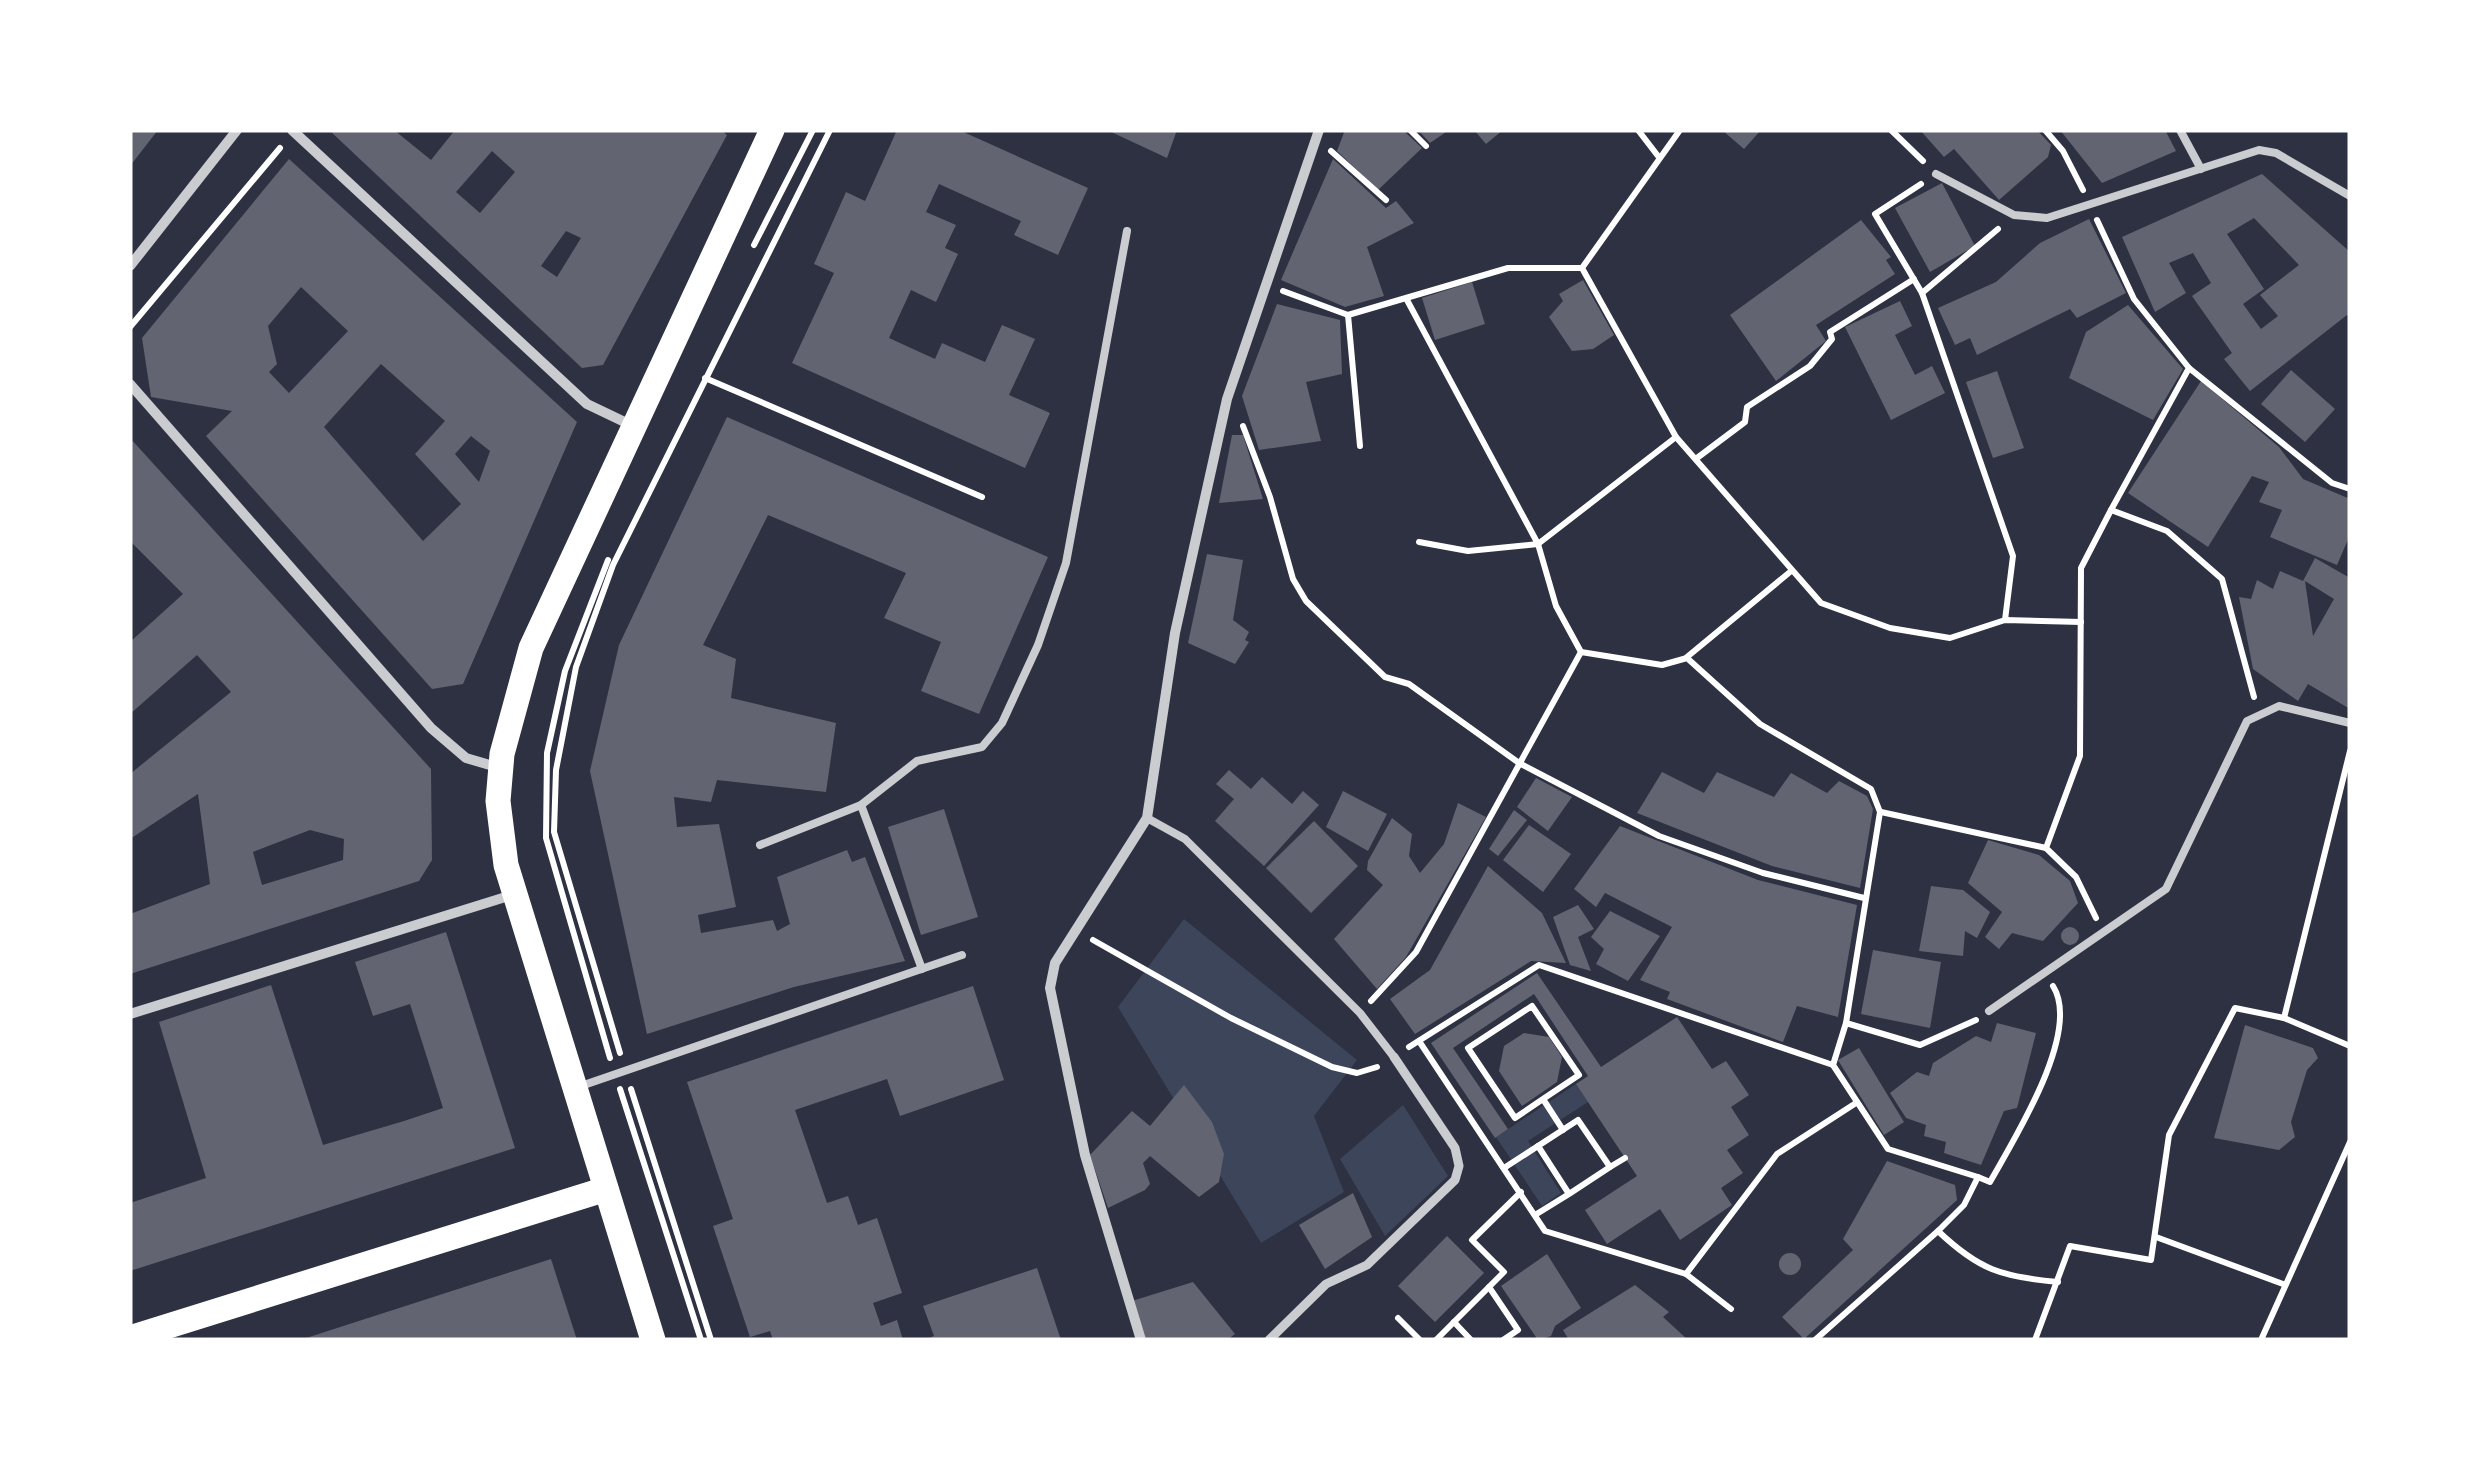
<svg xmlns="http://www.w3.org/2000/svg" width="2480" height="1470" font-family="'DM Sans',sans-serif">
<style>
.green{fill:#3c4559}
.building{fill:#626471;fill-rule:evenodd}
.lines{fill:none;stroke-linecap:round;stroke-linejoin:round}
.path{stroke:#fff;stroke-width:6}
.service{stroke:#caccd0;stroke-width:8}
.pedestrian{stroke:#caccd0;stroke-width:9}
.minor{stroke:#caccd0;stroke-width:10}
.primary{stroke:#fff;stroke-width:25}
</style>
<rect width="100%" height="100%" fill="#2d3142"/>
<g class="green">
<path d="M1184,919L1357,1060L1314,1116L1344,1192L1261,1243L1118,1007Z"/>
<path d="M1576,1084L1588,1102L1528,1141L1561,1193L1542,1206L1496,1137Z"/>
<path d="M1403,1105L1448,1176L1385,1236L1340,1159Z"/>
</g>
<g class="building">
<path d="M130,130H158L130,166Z"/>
<path d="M329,130H394L431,160L455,130H721L727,135L603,365L582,368ZM492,151L515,172L480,213L456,192ZM566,231L581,238L557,277L541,266Z"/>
<path d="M897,130H959L1088,188L1058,255L1014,235L1021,221L939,184L926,212L956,225L945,248L958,254L936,302L911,290L889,338L935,359L942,343L985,362L1002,325L1035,339L1009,395L1050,413L1025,468L792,363L834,273L814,264L846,192L865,201Z"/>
<path d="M1107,130H1177L1167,158Z"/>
<path d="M1345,130H1403L1422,148L1378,190L1337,151Z"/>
<path d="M1418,130H1449L1430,143Z"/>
<path d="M1474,130H1503L1486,144Z"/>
<path d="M1722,130H1761L1744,149Z"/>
<path d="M1920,130H2037L2051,145L2048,157L1999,200L1954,149L1944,157Z"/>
<path d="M2060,130H2165L2176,151L2102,183Z"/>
<path d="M289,159L577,422L463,684L432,689L206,436L232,411L151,397L142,338ZM301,287L348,331L289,393L269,372L277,364L268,326ZM381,364L445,421L415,454L461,504L423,541L324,427ZM471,436L490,451L479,482L455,454Z"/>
<path d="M1333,159L1386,208L1396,201L1414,223L1367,247L1384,296L1345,307L1281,280Z"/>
<path d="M2262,174L2350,252V318L2347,315L2250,391L2224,359L2232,353L2192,296L2211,283L2193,253L2169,263L2186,293L2155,312L2122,237ZM2254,218L2299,265L2260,295L2278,316L2261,329L2243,304L2264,289L2227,234Z"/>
<path d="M1942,183L1975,246L1930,272L1895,208Z"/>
<path d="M2089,219L2126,293L2077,318L2070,309L1977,355L1970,338L1955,345L1938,308L1996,282L2040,243Z"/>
<path d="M1861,220L1891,257L1886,260L1895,274L1816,325L1826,341L1776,381L1730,315Z"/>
<path d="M1583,280L1614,335L1593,349L1572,351L1549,317L1563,301L1559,294Z"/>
<path d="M1472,282L1485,324L1435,340L1422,298Z"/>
<path d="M1900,301L1912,326L1895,335L1915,375L1932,366L1945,393L1891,420L1845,327Z"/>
<path d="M1277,304L1340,320L1342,374L1306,382L1321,441L1259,450L1242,396Z"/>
<path d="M2128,305L2183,369L2153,420L2069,378L2086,332Z"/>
<path d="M2291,370L2335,409L2305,442L2261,404Z"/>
<path d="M1997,371L2024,448L1993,458L1966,382Z"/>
<path d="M2201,381L2279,447L2303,479L2350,499V535L2337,565L2270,537L2282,510L2259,502L2269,482L2252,476L2208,547L2128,493Z"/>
<path d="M727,417L1048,557L979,714L921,691L941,642L884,618L906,573L768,515L703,645L736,659L731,698L836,723L826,792L717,780L711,802L674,797L677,827L719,824L736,907L698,915L701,933L773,920L777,931L790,924L777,877L847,850L852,862L865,857L905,961L794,987L647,1034L590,771L619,645Z"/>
<path d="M1232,435H1243L1263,499L1219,503Z"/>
<path d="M130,438L431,769L432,860L419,881L130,974V914L210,884L198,794L130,839V774L231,692L197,655L130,714V642L183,594L130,541ZM310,830L344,839L343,860L262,885L253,852Z"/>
<path d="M1207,554L1243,560L1233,620L1249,632L1245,640L1249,642L1235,664L1188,643Z"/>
<path d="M2315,558L2350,578V709L2308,684L2298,701L2253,669L2239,597L2251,599L2257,580L2273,589L2280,571L2303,581ZM2305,581L2334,599L2313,636Z"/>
<path d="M1229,770L1251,789L1262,777L1292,804L1303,791L1319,805L1264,866L1215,821L1234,799L1216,784Z"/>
<path d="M1662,772L1704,793L1717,772L1774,797L1791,773L1827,793L1839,781L1867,796L1873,809L1860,888L1772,866L1637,813Z"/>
<path d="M1536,778L1572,797L1548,831L1517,807Z"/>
<path d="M1343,791L1387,814L1368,851L1326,827Z"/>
<path d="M1458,803L1486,817L1406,957L1377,989L1334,939L1383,885L1367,870L1368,861L1392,818L1412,834L1409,856L1420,873L1444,844Z"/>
<path d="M944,809L978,917L921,935L888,827Z"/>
<path d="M1514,810L1527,820L1498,856L1489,849Z"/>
<path d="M1314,821L1358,866L1311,913L1266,868Z"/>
<path d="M1529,825L1571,854L1543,892L1503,860Z"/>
<path d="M1620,826L1758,880L1857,905L1838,1017L1797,1006L1783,1042L1667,999L1670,992L1640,980L1672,927L1605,893L1596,907L1574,889Z"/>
<path d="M1988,840L2039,855L2070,881L2078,903L2043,941L2012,933L1999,949L1985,937L2002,912L1968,883Z"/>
<path d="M1488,866L1542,913L1566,963L1531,961L1415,1034L1390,999L1430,970Z"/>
<path d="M1931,886L1963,890L1990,912L1977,938L1965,931L1963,956L1919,951Z"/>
<path d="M1578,905L1594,929L1578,937L1591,971L1570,965L1553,917Z"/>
<path d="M1610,911L1660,936L1628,981L1596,964L1604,949L1591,937Z"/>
<circle cx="2070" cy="936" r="9"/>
<path d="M446,932L515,1148L130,1271V1203L206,1178L159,1022L271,985L323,1145L404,1121L443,1108L410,1004L373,1016L355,962Z"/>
<path d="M1873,950L1941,962L1930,1028L1861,1014Z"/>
<path d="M1537,973L1601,1067L1677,1017L1712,1069L1726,1061L1749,1095L1731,1107L1749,1135L1727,1150L1743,1173L1721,1188L1732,1205L1680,1240L1660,1209L1607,1244L1585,1210L1637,1176L1576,1084L1588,1076L1534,994L1453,1048L1508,1129L1495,1138L1431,1043Z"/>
<path d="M973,986L1004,1080L900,1116L887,1079L795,1110L827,1203L848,1196L858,1225L877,1218L902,1293L873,1303L881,1326L897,1320L903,1340H773L770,1331L750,1337L713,1226L733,1219L687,1082Z"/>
<path d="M1997,1023L2036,1033L2017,1108L2004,1111L1981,1165L1944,1153L1946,1142L1924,1136L1926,1125L1906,1118L1890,1093L1917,1072L1929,1076L1933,1063L1976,1036L1991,1042Z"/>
<path d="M2245,1025L2313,1048L2318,1058L2307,1070L2291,1122L2295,1137L2279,1150L2214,1138Z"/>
<path d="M1524,1033L1549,1037L1562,1057L1557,1082L1522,1106L1499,1071L1504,1046Z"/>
<path d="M1859,1048L1904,1122L1884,1135L1838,1060Z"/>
<path d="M1184,1085L1212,1122L1224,1154L1219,1182L1199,1197L1150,1156L1143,1163L1150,1184L1145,1190L1108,1208L1090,1155L1132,1111L1150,1126Z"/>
<path d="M1887,1161L1955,1185L1957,1200L1804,1339L1782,1317L1853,1250L1843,1239Z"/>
<path d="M1353,1193L1372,1237L1325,1269L1299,1225Z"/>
<path d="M1447,1236L1484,1273L1435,1322L1398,1286Z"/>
<circle cx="1790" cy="1264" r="11"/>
<path d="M1547,1254L1581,1308L1555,1326L1551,1336L1538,1340L1501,1286Z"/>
<path d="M551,1259L577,1340H303V1339Z"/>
<path d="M1037,1268L1061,1340H924L934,1336L923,1306Z"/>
<path d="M1193,1282L1235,1334L1227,1340H1144L1132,1301Z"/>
<path d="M1635,1285L1669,1312L1663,1317L1688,1340H1569L1563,1330Z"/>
</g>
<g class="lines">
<g class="path">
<path d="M1410,130L1426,146"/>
<path d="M1638,130L1658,156"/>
<path d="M1680,130L1582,268L1676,437L1821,603L1890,628L1950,638L2005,620L2081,622"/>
<path d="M1891,130L1923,161"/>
<path d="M2045,130L2063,151L2083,190"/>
<path d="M1331,151L1386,200"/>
<path d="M1921,184L1875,214L1922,293L2013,556L2005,620"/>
<path d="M2097,220L2134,299L2189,368L2111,510L2167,531L2222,579L2254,697"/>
<path d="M754,245L813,130"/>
<path d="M1283,291L1348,315L1508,268H1582"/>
<path d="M1922,293L1998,229"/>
<path d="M1407,300L1538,544L1556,606L1581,652L1662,665L1687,658L1760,724L1871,789L1880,812L1846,1023L1833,1065L1888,1149L1978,1177"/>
<path d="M1348,315L1360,446"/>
<path d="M130,327L280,148"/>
<path d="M2189,368L2332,483L2350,489"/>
<path d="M705,378L982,497"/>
<path d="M1243,426L1270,497L1293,579L1306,601L1385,677L1409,684L1519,763L1659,836L1763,873L1864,898"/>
<path d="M1697,458L1745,422L1747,407L1810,366L1832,339L1830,332L1914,279"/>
<path d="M1419,542L1468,551L1538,544L1676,437"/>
<path d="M608,560L565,671L547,753L546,838L610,1058"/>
<path d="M1687,657L1790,572"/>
<path d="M1881,812L2046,848"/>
<path d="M2096,918L2076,877L2046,848L2080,756L2081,568L2111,510"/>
<path d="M1093,940L1231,1018L1332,1067L1357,1073L1377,1067"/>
<path d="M1371,1001L1416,952L1581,652"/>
<path d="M2284,1018L2350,751"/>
<path d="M1846,1023L1920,1045L1976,1020"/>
<path d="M1419,1041L1545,1231L1686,1274L1731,1309"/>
<path d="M1409,1047L1539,965L1833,1065"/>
<path d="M620,1053L554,832L556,770L576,667L613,565L830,130"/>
<path d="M620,1089L701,1340"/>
<path d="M631,1089L711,1340"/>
<path d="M1543,1099L1579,1075L1532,1006L1468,1048L1515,1118L1543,1099L1563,1130"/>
<path d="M1610,1167L1625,1158"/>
<path d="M1504,1168L1538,1146"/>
<path d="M1535,1215L1569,1194L1538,1146L1578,1120L1610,1167L1569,1194"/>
<path d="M1938,1231C1979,1270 2002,1277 2058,1282"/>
<path d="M2156,1237L2283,1284"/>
<path d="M1686,1274L1777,1154L1856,1103"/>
<path d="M1489,1287L1518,1330L1503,1340"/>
<path d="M1398,1318L1420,1340"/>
<path d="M1454,1322L1471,1340"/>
<path d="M1436,1340L1504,1272L1472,1240L1521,1192"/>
<path d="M1815,1340L1938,1231L1964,1205L1978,1177L1990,1182C2014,1139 2082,1032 2053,986"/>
<path d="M2035,1340L2070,1246L2151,1260L2169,1135L2235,1008L2284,1018L2350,1046"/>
<path d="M2261,1340L2350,1142"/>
</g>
<g class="service">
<path d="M2180,130L2201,169"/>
<path d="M1936,174L2014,215L2047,218L2259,150L2276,153L2350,196"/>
<path d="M861,805L922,969"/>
<path d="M1147,818L1185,839L1360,1013L1394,1057"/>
<path d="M760,845L861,805L917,761L982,747L1002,723L1038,645L1066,563L1127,231"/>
<path d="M1989,1011L2166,889L2247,721L2279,706L2350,723"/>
<path d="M578,1087L962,955"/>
</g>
<path class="pedestrian" d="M1269,1340L1326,1284L1367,1265L1455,1180L1459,1166L1455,1148L1394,1057"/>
<g class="minor">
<path d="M292,130L587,404L633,426"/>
<path d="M130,266L237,130"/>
<path d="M130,384L431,728L466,758L500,768"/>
<path d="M130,1014L512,895"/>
<path d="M1141,1340L1085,1155L1050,988L1055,963L1147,818L1175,633L1227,399L1319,130"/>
</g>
<g class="primary">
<path d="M130,1338L606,1189"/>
<path d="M653,1340L506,865L498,801L502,754L531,648L772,130"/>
</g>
</g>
<rect width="2480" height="1470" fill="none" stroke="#ffffff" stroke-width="265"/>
</svg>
